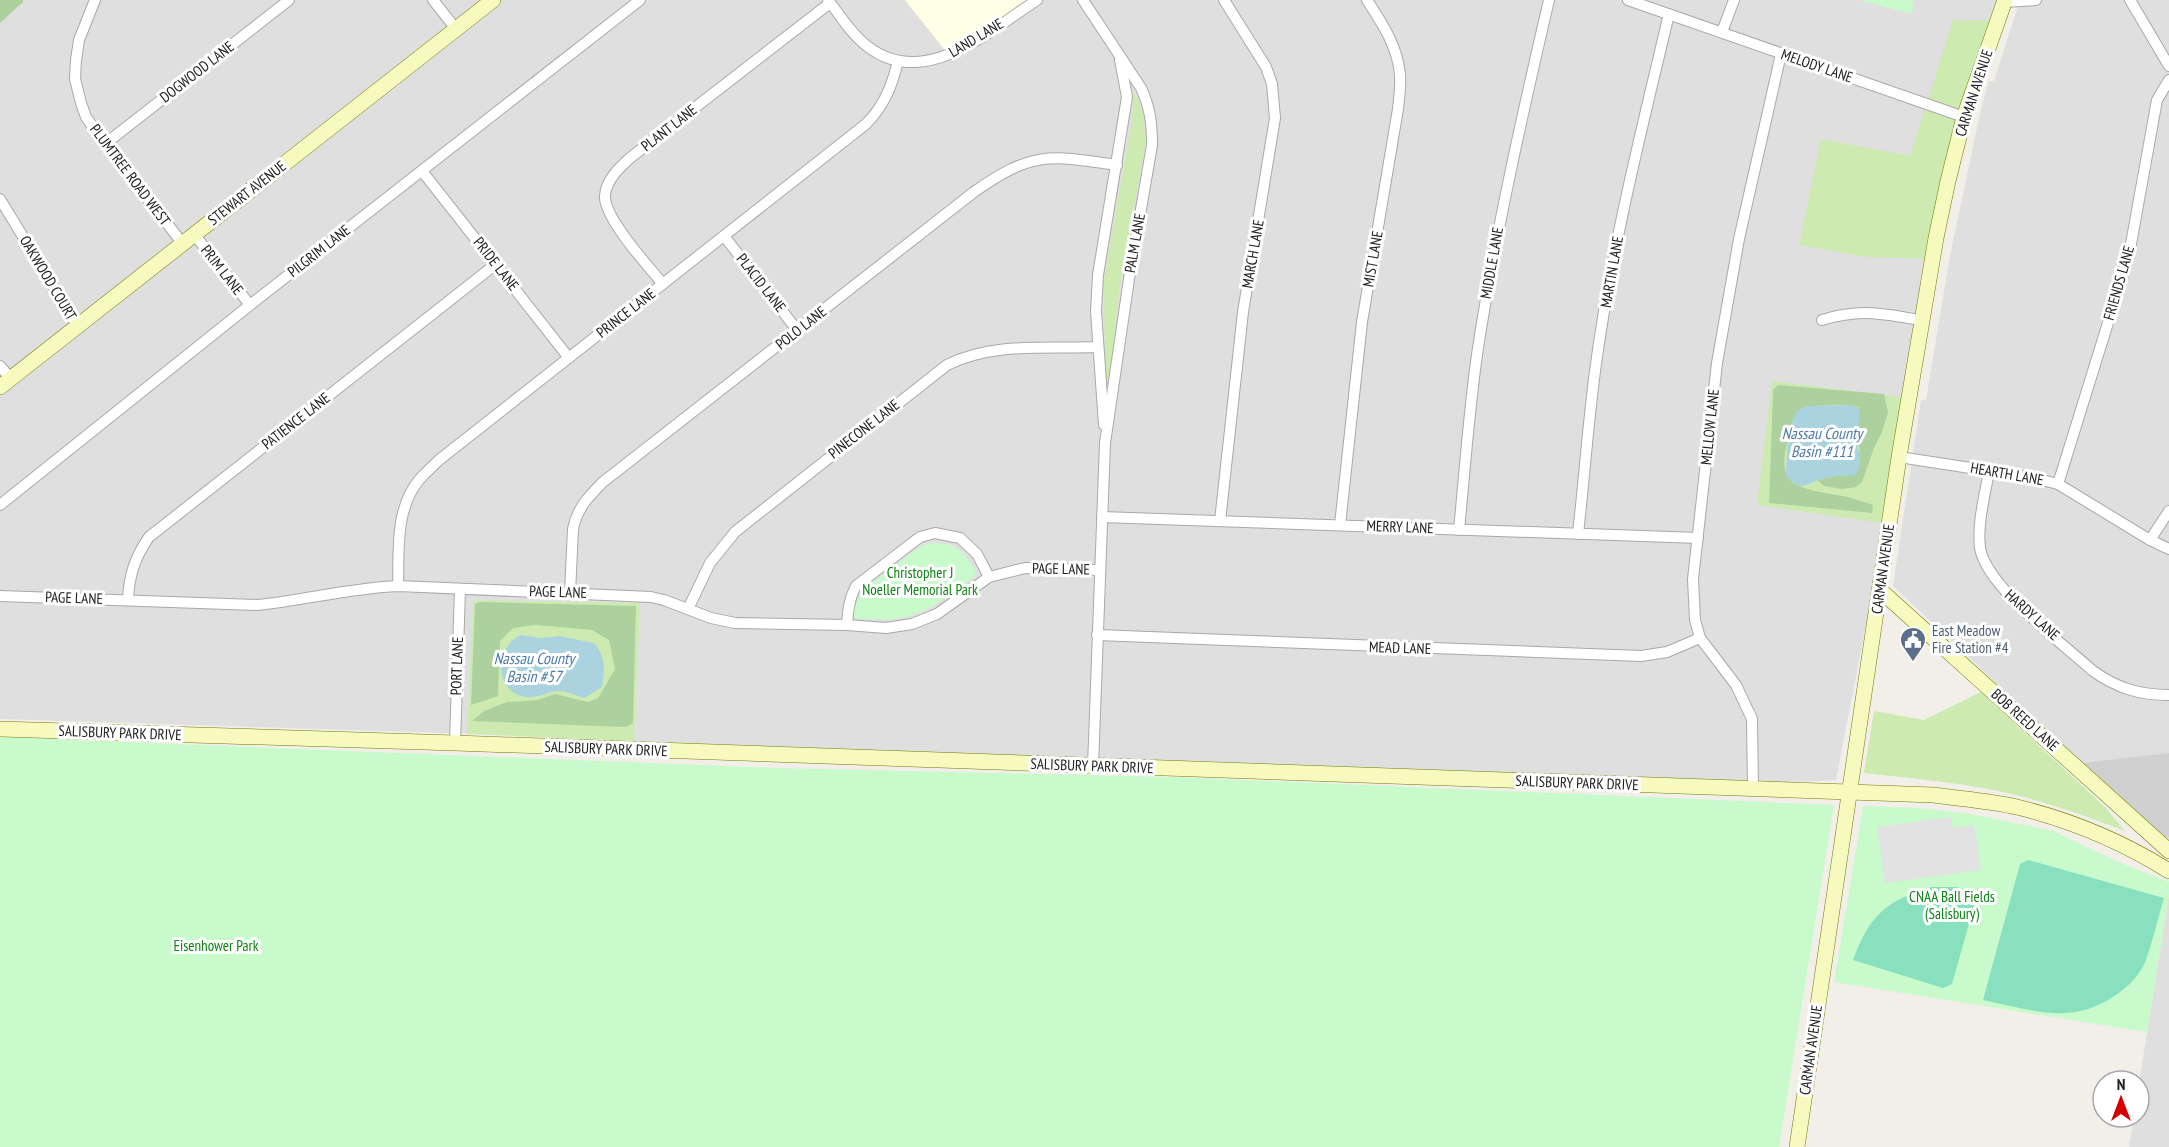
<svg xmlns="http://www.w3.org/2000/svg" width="2169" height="1147" font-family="'PT Sans Narrow',sans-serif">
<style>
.residential{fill:#e0dfdf}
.education{fill:#ffffe5}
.religious{fill:#d0d0d0}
.grass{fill:#cdebb0}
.forest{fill:#add19e}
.park{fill:#c8facc}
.pitch{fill:#88e0be}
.parking{fill:#e2e2e2}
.water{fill:#aad3df}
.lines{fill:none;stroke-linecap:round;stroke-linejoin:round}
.street-casing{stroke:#a9a9a9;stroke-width:12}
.secondary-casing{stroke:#707d05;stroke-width:16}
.street{stroke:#fff;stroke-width:10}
.secondary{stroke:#f7fabf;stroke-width:15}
.labels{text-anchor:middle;stroke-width:6;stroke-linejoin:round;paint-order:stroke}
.street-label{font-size:15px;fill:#222;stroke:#fff}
.park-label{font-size:15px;fill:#0c8416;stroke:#fff}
.service-label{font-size:15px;fill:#4e5e75;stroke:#fff;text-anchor:start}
.water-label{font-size:16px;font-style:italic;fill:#4a7aab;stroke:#fff}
</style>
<rect width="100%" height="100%" fill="#f2efe9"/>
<g class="residential">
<path d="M0,0H2004L1968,97L1836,780L1768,783L1095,759L634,741V739L0,719Z"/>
<path d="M2020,0H2169V845L1893,586L1921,400H1926L1949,261L1981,109L1989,81H1994Z"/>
<path d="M2169,894V1147H2129L2134,1117H2139V1083Z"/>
</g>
<path class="education" d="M905,0H1034L947,53Z"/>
<path class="religious" d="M2169,753V837L2162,838L2083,763Z"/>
<g class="grass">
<path d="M1953,20L1996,21L1929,259L1865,257L1799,245L1821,139L1910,156Z"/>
<path d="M1134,92C1144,108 1145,126 1145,145L1120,285L1109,384L1107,386L1105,384L1104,279L1132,121Z"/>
<path d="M1772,381L1909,398L1889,524L1757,505Z"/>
<path d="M473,600L640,603L634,741L467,734Z"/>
<path d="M1981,692L2105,807L2125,831C2091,818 2056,805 2020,796C1969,783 1916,779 1864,773L1874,711L1924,720Z"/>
</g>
<g class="forest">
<path d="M0,0H23V2L0,23Z"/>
<path d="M1778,385L1884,394L1888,412L1882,432L1874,448L1862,482L1856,487L1842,489L1824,486L1817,480L1839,475H1849L1860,450L1857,440L1859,408C1845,402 1810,405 1797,412C1792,427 1779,459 1787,475C1794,492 1835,493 1851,498C1859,500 1866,503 1873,505L1872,513L1769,503L1773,390Z"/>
<path d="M480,602L636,606L633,723L626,727L472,721L484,711L507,702L538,700L555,694L588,702L598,698L615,669L609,640L592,630L536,625L513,628L500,641L498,696L471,705L475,604Z"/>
</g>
<g class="park">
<path d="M1859,0H1913L1912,14Z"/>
<path d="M934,543C958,543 963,551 976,571L975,576C950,595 927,615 895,619C883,620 869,619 857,619L854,617V606L865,588L921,546Z"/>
<path d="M0,737L775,768L1173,777L1834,805L1779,1147H0Z"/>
<path d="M1863,806L1919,808L1970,814L2053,831L2116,861L2169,882V894L2147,1032L1834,982Z"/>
</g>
<g class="pitch">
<path d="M2028,860L2164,898C2158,918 2153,940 2146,960C2140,975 2129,986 2116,995C2071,1026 2032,1010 1983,1000L2020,864Z"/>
<path d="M1932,887H1956L1978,892L1952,984L1943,988L1853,960C1870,914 1886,901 1932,887Z"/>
</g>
<path class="parking" d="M1951,817L1953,828L1974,825L1981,870L1885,883L1877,827Z"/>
<g class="water">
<path d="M1851,405L1859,409C1860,419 1858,428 1857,438C1857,450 1865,464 1855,475C1845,476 1835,475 1825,478C1806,482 1804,495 1786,475L1788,432L1797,411L1807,406Z"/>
<path d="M521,635L541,638L560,636L594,643C606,657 605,669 602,687L585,698C576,696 568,691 559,691C545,691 536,702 518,695C493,684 498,644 521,635Z"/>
</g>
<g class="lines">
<defs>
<g id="street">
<path d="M95,0L79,40L76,60L75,79L81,103L86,117L105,144L183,244"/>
<path d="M433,0L456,29"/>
<path d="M828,0C840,15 851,34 867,46C924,91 989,31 1037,0"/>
<path d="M1083,0L1141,88C1150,107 1152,124 1152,145L1129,279L1105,443L1093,767"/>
<path d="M1628,0L1964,117"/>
<path d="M2130,0L2169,66"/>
<path d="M2004,2L2036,0"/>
<path d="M1722,32L1734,0"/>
<path d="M105,144L289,0"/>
<path d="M422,171L569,358"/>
<path d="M0,199L78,327"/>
<path d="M194,234L250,305"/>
<path d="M724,236L797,330"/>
<path d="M663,284C648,266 604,218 605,196C606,180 619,168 630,158L830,3"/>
<path d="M1822,320C1862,308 1881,314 1921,320"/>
<path d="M0,366L11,379"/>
<path d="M1104,425L1096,311L1098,275L1127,97L1120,60"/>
<path d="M1899,457L2029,477L2058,484L2150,540L2169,549"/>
<path d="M1989,471C1985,495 1977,523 1980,548C1986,586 2063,644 2093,671C2117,688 2139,695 2169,695"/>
<path d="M2058,484L2129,255L2157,100L2169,80"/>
<path d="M0,505L250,305L640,0"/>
<path d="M1102,517L1698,538"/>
<path d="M1220,521L1243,312L1275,118L1272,84L1266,67L1224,0"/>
<path d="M1340,525L1362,322L1398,109C1399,98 1401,86 1400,75C1398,47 1382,23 1367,0"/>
<path d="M1459,530C1465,469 1469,408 1478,348C1496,231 1522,116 1549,0"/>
<path d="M1578,534C1584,480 1588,425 1595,371C1611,250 1641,132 1669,14"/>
<path d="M2150,540L2169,511"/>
<path d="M398,586C399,551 395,509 419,480C425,473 432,467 439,460L866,124C884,106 892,86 898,61"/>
<path d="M570,593L573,529C577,508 589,496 603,482L974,192C1032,151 1049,155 1117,165"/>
<path d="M0,596L258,605C305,600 351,588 398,586L651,597L664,600L711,618L735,623L847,625L886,628L912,624L937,614L989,577L1025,568L1099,570"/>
<path d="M128,600C129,575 135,557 149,537L496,264"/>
<path d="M688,609L710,563L735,532L947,365C993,342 1047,349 1097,347"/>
<path d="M847,625C848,610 849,599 856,586L920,537L935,533L960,538L977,554L989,577"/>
<path d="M1097,635L1641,656L1667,652L1700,638"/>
<path d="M455,743L460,589"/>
<path d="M1753,790L1752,719L1736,685L1700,638L1695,620L1693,579L1717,363L1739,239L1781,54"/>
</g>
<g id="secondary">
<path d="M0,387L493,0"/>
<path d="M1880,590L2169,851"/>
<path d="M0,729L455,743L1934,795C1962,799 1990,801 2017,807C2070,820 2123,842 2169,871"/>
<path d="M1797,1147L1899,457L1936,238L1948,181L1964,117L2005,0"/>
</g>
</defs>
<use href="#street" class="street-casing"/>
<use href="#secondary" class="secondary-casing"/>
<use href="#street" class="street"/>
<use href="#secondary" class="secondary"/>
</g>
<defs>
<symbol id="civic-pin" viewBox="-11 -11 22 30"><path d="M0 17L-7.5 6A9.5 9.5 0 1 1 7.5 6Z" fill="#5c6f8a" stroke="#fff"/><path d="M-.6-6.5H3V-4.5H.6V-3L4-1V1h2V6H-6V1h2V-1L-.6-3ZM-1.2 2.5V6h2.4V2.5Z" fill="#fff"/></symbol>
</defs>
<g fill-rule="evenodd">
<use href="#civic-pin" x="1898" y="625" width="30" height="40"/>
</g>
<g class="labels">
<g class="street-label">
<text transform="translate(976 38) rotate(-31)" y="5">LAND LANE</text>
<text transform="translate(1817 66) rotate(19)" y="5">MELODY LANE</text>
<text transform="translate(197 72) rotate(-38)" y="5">DOGWOOD LANE</text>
<text transform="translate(1974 93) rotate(-72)" y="5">CARMAN AVENUE</text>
<text transform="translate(669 128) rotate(-38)" y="5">PLANT LANE</text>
<text transform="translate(130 175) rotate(53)" y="5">PLUMTREE ROAD WEST</text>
<text transform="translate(247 193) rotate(-38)" y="5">STEWART AVENUE</text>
<text transform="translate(1135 243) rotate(-80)" y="5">PALM LANE</text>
<text transform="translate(319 251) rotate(-38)" y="5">PILGRIM LANE</text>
<text transform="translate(1253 254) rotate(-80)" y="5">MARCH LANE</text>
<text transform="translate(1373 259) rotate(-80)" y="5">MIST LANE</text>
<text transform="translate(1492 263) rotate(-80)" y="5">MIDDLE LANE</text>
<text transform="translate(496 264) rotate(52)" y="5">PRIDE LANE</text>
<text transform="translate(222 270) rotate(52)" y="5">PRIM LANE</text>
<text transform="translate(1612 272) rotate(-80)" y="5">MARTIN LANE</text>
<text transform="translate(48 278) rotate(59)" y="5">OAKWOOD COURT</text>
<text transform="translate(761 283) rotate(52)" y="5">PLACID LANE</text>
<text transform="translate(2119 283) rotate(-74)" y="5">FRIENDS LANE</text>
<text transform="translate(626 313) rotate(-38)" y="5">PRINCE LANE</text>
<text transform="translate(801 328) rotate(-38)" y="5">POLO LANE</text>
<text transform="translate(296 421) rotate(-38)" y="5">PATIENCE LANE</text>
<text transform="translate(1710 427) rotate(-84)" y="5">MELLOW LANE</text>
<text transform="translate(864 429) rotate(-38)" y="5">PINECONE LANE</text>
<text transform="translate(2007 474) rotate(10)" y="5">HEARTH LANE</text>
<text transform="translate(1400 527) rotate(2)" y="5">MERRY LANE</text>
<text transform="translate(1061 569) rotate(1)" y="5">PAGE LANE</text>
<text transform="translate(1883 569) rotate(-82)" y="5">CARMAN AVENUE</text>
<text transform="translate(558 592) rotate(2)" y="5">PAGE LANE</text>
<text transform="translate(74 598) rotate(2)" y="5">PAGE LANE</text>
<text transform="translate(2032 615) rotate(42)" y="5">HARDY LANE</text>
<text transform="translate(1400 648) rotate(2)" y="5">MEAD LANE</text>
<text transform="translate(457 666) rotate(-88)" y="5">PORT LANE</text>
<text transform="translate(2025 720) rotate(42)" y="5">BOB REED LANE</text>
<text transform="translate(120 733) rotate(2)" y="5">SALISBURY PARK DRIVE</text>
<text transform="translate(606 749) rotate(2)" y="5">SALISBURY PARK DRIVE</text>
<text transform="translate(1092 766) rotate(2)" y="5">SALISBURY PARK DRIVE</text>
<text transform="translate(1577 783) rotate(2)" y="5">SALISBURY PARK DRIVE</text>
<text transform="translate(1811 1050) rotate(-82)" y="5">CARMAN AVENUE</text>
</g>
<g class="park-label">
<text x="920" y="578">Christopher J<tspan x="920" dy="17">Noeller Memorial Park</tspan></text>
<text x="1952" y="902">CNAA Ball Fields<tspan x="1952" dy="17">(Salisbury)</tspan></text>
<text x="216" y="951">Eisenhower Park</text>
</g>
<g class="service-label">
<text x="1932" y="636">East Meadow<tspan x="1932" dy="17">Fire Station #4</tspan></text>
</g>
<g class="water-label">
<text x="1822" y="439">Nassau County<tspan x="1822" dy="18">Basin #111</tspan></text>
<text x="534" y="664">Nassau County<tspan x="534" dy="18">Basin #57</tspan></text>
</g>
</g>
<g transform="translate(2121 1099)"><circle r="28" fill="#ffffff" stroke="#a7a7a7" stroke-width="1.5"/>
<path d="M0-4.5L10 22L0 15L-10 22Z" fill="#d40000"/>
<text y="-9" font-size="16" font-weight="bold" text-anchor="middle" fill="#222222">N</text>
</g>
</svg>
